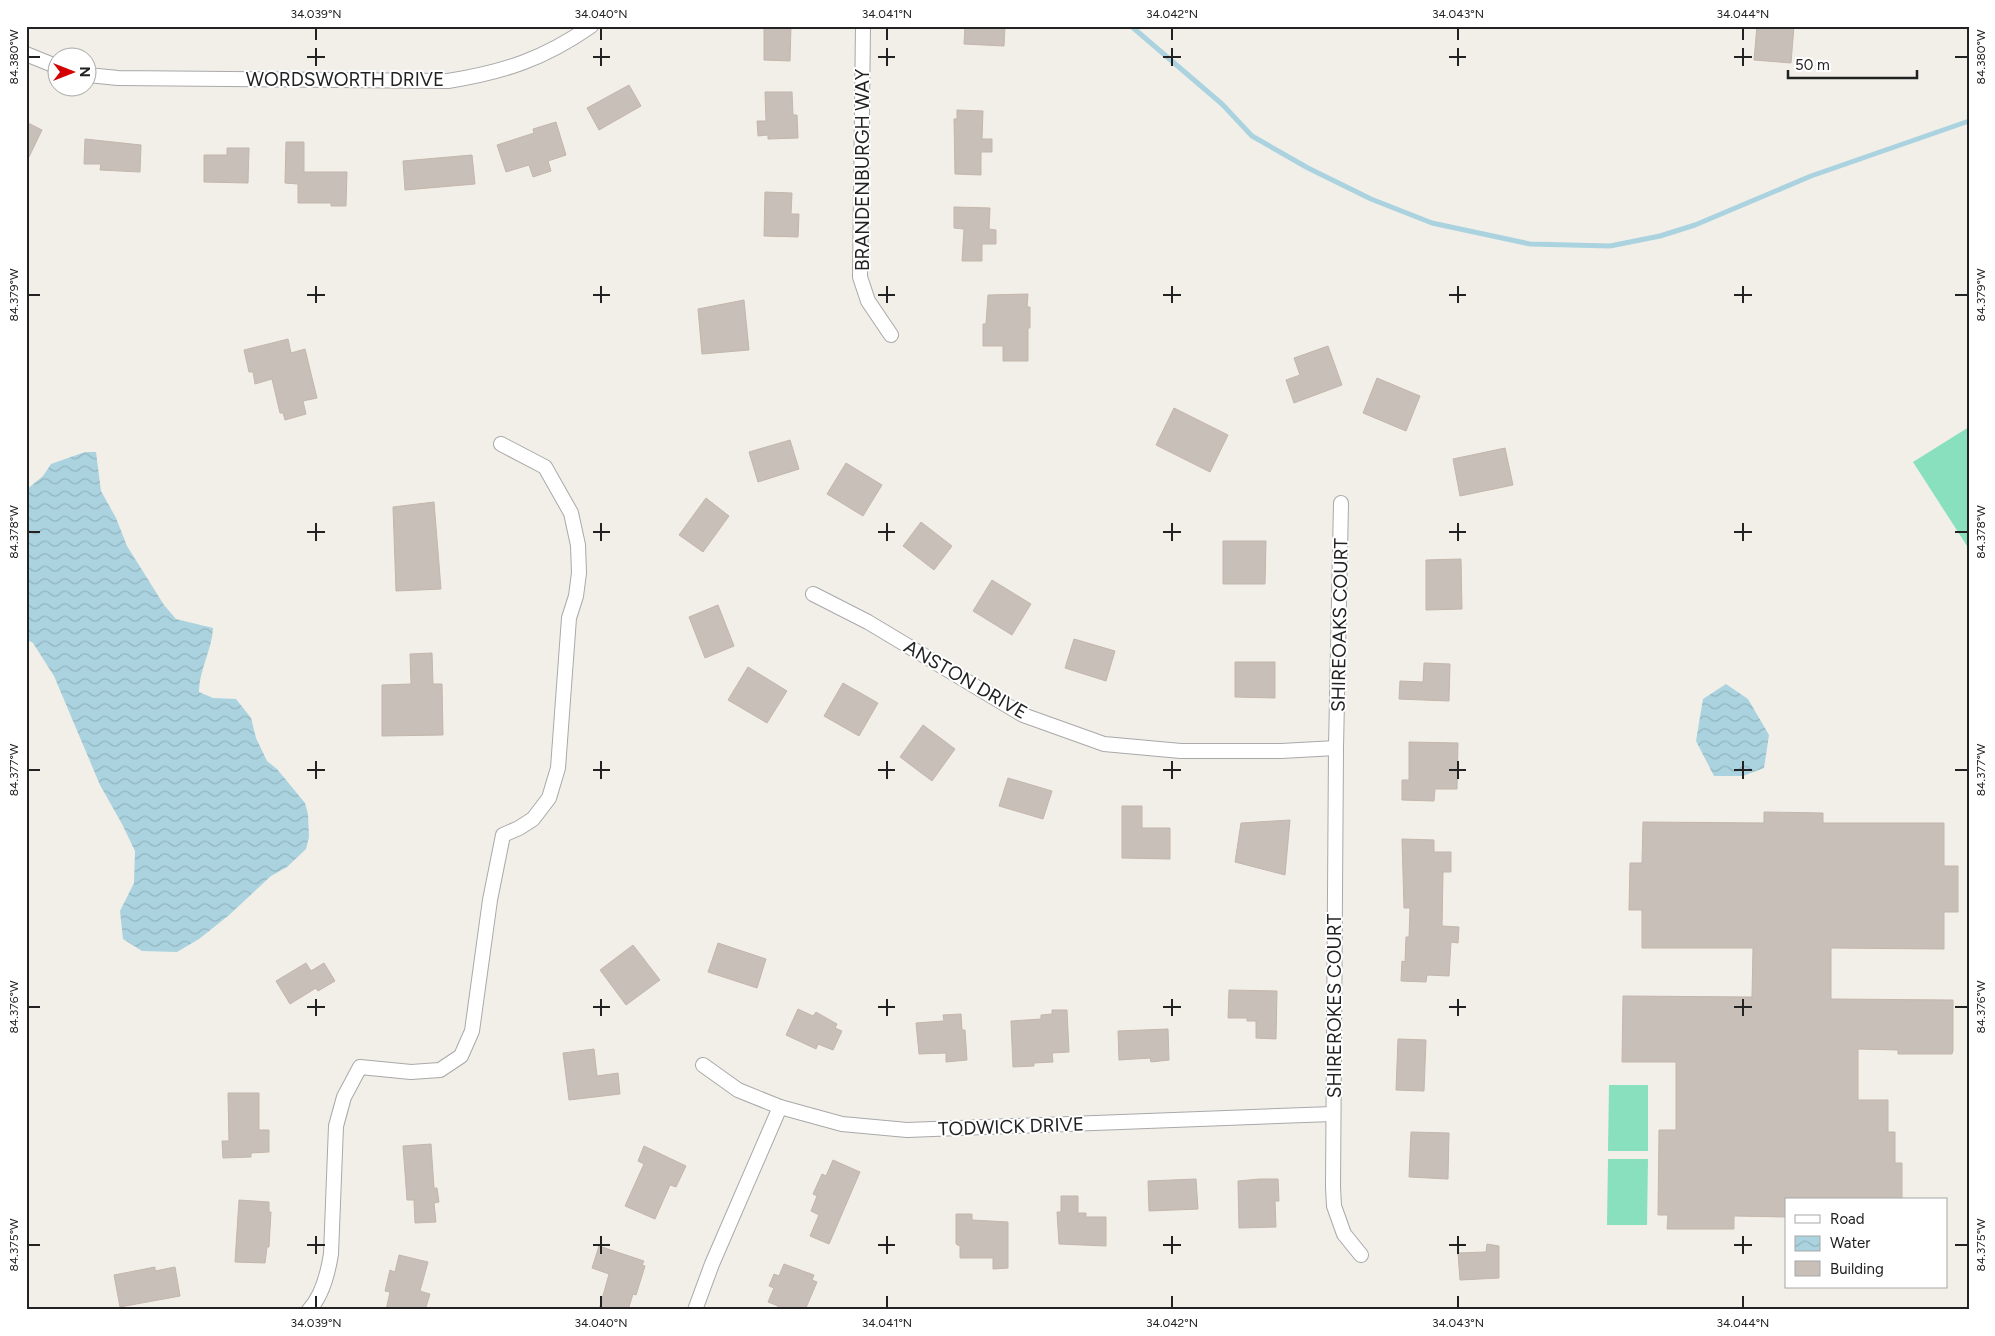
<svg xmlns="http://www.w3.org/2000/svg" width="1995" height="1336" font-family="Figtree,sans-serif">
<style>
.pitch{fill:#88e0be}
.water{fill:url(#water-waves)}
.lines{fill:none;stroke-linecap:round;stroke-linejoin:round}
.stream{stroke:#aad3df;stroke-width:5}
.building{fill:#c7bfb8;stroke:#c4b6ab}
.minor-casing{stroke:#a9a9a9;stroke-width:16}
.minor{stroke:#fff;stroke-width:14}
.ticks{fill:none;stroke:#222;stroke-width:2}
.labels{text-anchor:middle;stroke-width:4;stroke-linejoin:round;paint-order:stroke}
.street-label{font-size:19px;fill:#222;stroke:#fff}
.neatline{fill:none;stroke:#222;stroke-width:2}
.ticks-label{font-size:12px;text-anchor:middle;fill:#222}
</style>
<defs>
<pattern id="water-waves" width="16" height="10" patternUnits="userSpaceOnUse" patternTransform="scale(1.25)"><rect width="16" height="10" fill="#aad3df"/><path d="M0 5q4-4 8 0t8 0" fill="none" stroke="#92b5bf"/></pattern>
</defs>
<rect width="100%" height="100%" fill="#f2efe9"/>
<g class="pitch">
<path d="M1969,427V549L1913,462Z"/>
<path d="M1609,1085H1648V1151H1608Z"/>
<path d="M1608,1159H1648L1647,1225H1607Z"/>
</g>
<g class="water">
<path d="M85,452H96L101,491L116,518L127,546L164,605L176,619L213,628C212,650 199,670 199,692L213,698L236,699L251,718L256,738L267,761L277,769L305,803L308,814L309,837L306,849L287,867L271,876L228,916L199,939L177,952L142,951L123,939L120,911L134,883L135,851L122,824L100,785L54,676L33,643L26,639V490L43,476L51,464Z"/>
<path d="M1726,684L1748,699L1769,735L1764,768L1743,776H1714L1696,741L1703,699Z"/>
</g>
<g class="lines">
<path class="stream" d="M1131,26L1222,104L1252,136L1308,168L1371,199L1432,223L1530,244L1610,246L1660,236L1695,225L1811,176L1969,121"/>
</g>
<g class="building">
<path d="M764,26H791L790,61L764,60Z"/>
<path d="M965,26H1005L1004,46L964,44Z"/>
<path d="M1757,26H1794L1791,63L1754,60Z"/>
<path d="M629,85L641,106L599,130L587,108Z"/>
<path d="M765,92H792L793,115H797L798,138L768,139V135L758,136L757,121H766Z"/>
<path d="M957,110L983,111L982,139H992V152H981V175L955,174L954,119H957Z"/>
<path d="M26,122L42,130L26,163Z"/>
<path d="M556,122L566,155L548,161L551,171L533,177L529,165L506,172L497,145L534,133L533,129Z"/>
<path d="M85,139L141,145L140,172L100,170L101,164H84Z"/>
<path d="M286,142H304V172H347L346,206H331V203H298V184L285,183Z"/>
<path d="M227,148H249L248,183L204,182V155H227Z"/>
<path d="M472,155L475,184L405,190L403,161Z"/>
<path d="M765,192L792,193L791,214H799L798,237L764,236Z"/>
<path d="M954,207L990,208L989,229L996,230V244H982V261H962L964,229L954,228Z"/>
<path d="M1028,294L1027,307H1030V328H1028V361H1003V346H983V324H986L988,295Z"/>
<path d="M744,300L749,350L702,354L698,309Z"/>
<path d="M288,339L291,353L305,349L317,398L303,401L306,414L285,420L283,413H280L272,379L255,384L253,372H249L244,350Z"/>
<path d="M1328,346L1342,385L1294,403L1286,380L1300,375L1294,358Z"/>
<path d="M1377,378L1420,396L1406,431L1363,413Z"/>
<path d="M1174,408L1228,435L1210,472L1156,445Z"/>
<path d="M790,440L799,469L758,482L749,452Z"/>
<path d="M1505,448L1513,485L1460,496L1453,459Z"/>
<path d="M846,463L882,485L863,516L827,494Z"/>
<path d="M706,498L729,516L703,552L679,535Z"/>
<path d="M434,502L441,589L396,591L393,507Z"/>
<path d="M921,522L952,546L934,570L903,546Z"/>
<path d="M1223,541H1266L1265,584H1223Z"/>
<path d="M1461,559L1462,609L1426,610V560Z"/>
<path d="M992,580L1031,604L1012,635L973,611Z"/>
<path d="M718,605L734,646L705,658L689,617Z"/>
<path d="M1074,639L1115,651L1106,681L1065,668Z"/>
<path d="M432,653L433,684H442L443,735L382,736V685L411,684L410,654Z"/>
<path d="M1235,662H1275V698L1235,697Z"/>
<path d="M1424,663L1450,664L1449,701L1399,699L1400,681L1423,682Z"/>
<path d="M748,667L787,691L767,723L728,700Z"/>
<path d="M843,683L878,703L859,736L824,716Z"/>
<path d="M923,725L955,749L932,781L900,757Z"/>
<path d="M1409,742L1458,743L1457,789H1435L1434,801L1402,800V780H1409Z"/>
<path d="M1008,778L1052,791L1043,819L999,806Z"/>
<path d="M1122,806H1142V828H1170V859L1122,858Z"/>
<path d="M1764,812L1823,813V823H1944V866H1958V912H1944V949L1831,948V999L1953,1000V1051L1952,1054H1898V1050L1858,1049V1100H1888V1132H1895V1163H1902V1200H1786V1217L1734,1216V1229H1667L1668,1215H1658L1659,1130H1676V1062H1622L1623,996L1752,997L1753,948H1642V910H1629L1630,863H1642L1643,822L1764,823Z"/>
<path d="M1290,820L1285,875L1235,862L1241,823Z"/>
<path d="M1402,839L1434,840V852H1451V872H1443L1442,926L1459,927L1458,943L1451,942L1449,976L1427,975L1426,982L1401,981L1402,961L1405,962L1406,937H1409L1410,908H1404Z"/>
<path d="M718,943L766,959L757,988L708,972Z"/>
<path d="M633,945L660,980L626,1005L600,970Z"/>
<path d="M306,963L311,971L324,963L335,981L318,991L316,988L290,1004L276,981Z"/>
<path d="M1229,990L1277,991L1276,1039L1256,1038V1021H1247V1018H1228Z"/>
<path d="M798,1009L813,1016L816,1012L837,1024L835,1028L842,1031L833,1050L818,1044L816,1049L786,1035Z"/>
<path d="M1052,1010H1067L1069,1052L1052,1053L1053,1062L1034,1063V1066L1013,1067L1011,1021L1041,1019V1015L1052,1014Z"/>
<path d="M961,1014L962,1030H965L967,1060L946,1062V1053L919,1054L916,1023L944,1021L943,1015Z"/>
<path d="M1168,1029L1169,1060L1151,1062L1150,1058L1119,1060L1118,1031Z"/>
<path d="M1398,1039L1426,1040L1424,1091L1396,1090Z"/>
<path d="M594,1049L597,1076L618,1073L620,1094L569,1100L563,1053Z"/>
<path d="M228,1093H259V1130H269V1152L251,1153V1157L223,1158L222,1141H229Z"/>
<path d="M1411,1132L1449,1133L1448,1179L1409,1177Z"/>
<path d="M431,1144L434,1188H437L439,1202L434,1203L436,1222L415,1223L414,1200H407L403,1146Z"/>
<path d="M644,1146L686,1166L676,1187L670,1185L655,1219L625,1206L644,1164L638,1161Z"/>
<path d="M833,1160L860,1172L829,1244L810,1236L819,1215L811,1211L817,1196L813,1194L822,1174L826,1176Z"/>
<path d="M1196,1179L1198,1209L1149,1211L1148,1181Z"/>
<path d="M1260,1179H1278L1279,1201H1275L1276,1227L1239,1228L1238,1181Z"/>
<path d="M1061,1196H1078V1213H1086V1217H1106V1246L1059,1244L1057,1212H1061Z"/>
<path d="M239,1200L269,1202V1212H271L269,1247H267L265,1263L235,1262Z"/>
<path d="M956,1214H972V1220L1008,1222V1268L993,1269V1258H960V1246L956,1244Z"/>
<path d="M1487,1244L1499,1246V1278L1460,1280L1458,1253L1486,1252Z"/>
<path d="M599,1246L644,1261L642,1265L645,1266L636,1295L633,1294L628,1310H599L609,1274L592,1268Z"/>
<path d="M399,1255L428,1262L420,1291L430,1294L425,1310H386L390,1292L385,1291L390,1270L395,1272Z"/>
<path d="M784,1264L814,1275L812,1280L817,1282L805,1310H777L778,1306L768,1302L774,1288L769,1286L774,1274L779,1276Z"/>
<path d="M155,1267V1271L175,1267L180,1296L120,1307L114,1275Z"/>
</g>
<g class="lines">
<defs>
<g id="minor">
<path d="M863,26L860,277L868,301L891,335"/>
<path d="M26,54L58,67"/>
<path d="M88,75L118,78L448,81C504,72 544,59 591,26"/>
<path d="M1341,503L1336,748L1333,1187L1334,1206L1344,1234L1361,1255"/>
<path d="M813,594L868,622L1023,715L1104,744L1181,751H1281L1336,748"/>
<path d="M703,1065L738,1090L780,1107L842,1124L907,1130L1333,1114"/>
<path d="M309,1310C322,1296 328,1273 331,1254L336,1126L344,1097L360,1067L411,1072L440,1070L461,1056L472,1031L490,900L503,835L519,828L533,819L549,798L558,768L569,618L576,596L579,573L578,545L571,513L545,467L501,444"/>
<path d="M695,1310L712,1264L780,1107"/>
</g>
</defs>
<use href="#minor" class="minor-casing"/>
<use href="#minor" class="minor"/>
</g>
<path class="ticks" d="M316,28V40M601,28V40M887,28V40M1172,28V40M1458,28V40M1743,28V40M316,48V66M601,48V66M887,48V66M1172,48V66M1458,48V66M1743,48V66M28,57H40M307,57H325M593,57H610M878,57H895M1163,57H1181M1449,57H1466M1734,57H1752M1955,57H1968M316,286V303M601,286V303M887,286V303M1172,286V303M1458,286V303M1743,286V303M28,295H40M307,295H325M593,295H610M878,295H895M1163,295H1181M1449,295H1466M1734,295H1752M1955,295H1968M316,523V541M601,523V541M887,523V541M1172,523V541M1458,523V541M1743,523V541M28,532H40M307,532H325M593,532H610M878,532H895M1163,532H1181M1449,532H1466M1734,532H1752M1955,532H1968M316,761V779M601,761V779M887,761V779M1172,761V779M1458,761V779M1743,761V779M28,770H40M307,770H325M593,770H610M878,770H895M1163,770H1181M1449,770H1466M1734,770H1752M1955,770H1968M316,999V1016M601,999V1016M887,999V1016M1172,999V1016M1458,999V1016M1743,999V1016M28,1007H40M307,1007H325M593,1007H610M878,1007H895M1163,1007H1181M1449,1007H1466M1734,1007H1752M1955,1007H1968M316,1236V1254M601,1236V1254M887,1236V1254M1172,1236V1254M1458,1236V1254M1743,1236V1254M28,1245H40M307,1245H325M593,1245H610M878,1245H895M1163,1245H1181M1449,1245H1466M1734,1245H1752M1955,1245H1968M316,1296V1308M601,1296V1308M887,1296V1308M1172,1296V1308M1458,1296V1308M1743,1296V1308"/>
<g class="labels">
<g class="street-label">
<text x="345" y="86">WORDSWORTH DRIVE</text>
<text transform="translate(862 170) rotate(-90)" y="7">BRANDENBURGH WAY</text>
<text transform="translate(1339 625) rotate(-89)" y="7">SHIREOAKS COURT</text>
<text transform="translate(966 679) rotate(30)" y="7">ANSTON DRIVE</text>
<text transform="translate(1334 1006) rotate(-90)" y="7">SHIREROKES COURT</text>
<text transform="translate(1011 1126) rotate(-2)" y="7">TODWICK DRIVE</text>
</g>
</g>
<rect width="1995" height="1336" fill="none" stroke="#ffffff" stroke-width="55"/>
<rect x="1785" y="1198" width="162" height="90" fill="#ffffff" stroke="#a7a7a7"/>
<rect x="1795" y="1215" width="25" height="8" fill="#ffffff" stroke="#a7a7a7"/>
<text x="1830" y="1224" font-size="15" fill="#222222">Road</text>
<rect x="1795" y="1236" width="25" height="15" fill="url(#water-waves)" stroke="#a7a7a7"/>
<text x="1830" y="1248" font-size="15" fill="#222222">Water</text>
<rect x="1795" y="1261" width="25" height="15" fill="#c7bfb8" stroke="#a7a7a7"/>
<text x="1830" y="1274" font-size="15" fill="#222222">Building</text>
<g transform="translate(72 72) rotate(90)"><circle r="24" fill="#ffffff" stroke="#a7a7a7"/>
<path d="M0-4L9 19L0 12L-9 19Z" fill="#d40000"/>
<text y="-8" font-size="14" font-weight="bold" text-anchor="middle" fill="#222222">N</text>
</g>
<path d="M1788 70v8h129v-8" fill="none" stroke="#222222" stroke-width="2.5"/>
<text x="1795" y="70" font-size="15" fill="#222222" stroke="#ffffff" stroke-width="4" paint-order="stroke">50 m</text>
<rect x="28" y="28" width="1940" height="1280" class="neatline"/>
<g class="ticks-label">
<text x="316" y="18">34.039°N</text>
<text x="601" y="18">34.040°N</text>
<text x="887" y="18">34.041°N</text>
<text x="1172" y="18">34.042°N</text>
<text x="1458" y="18">34.043°N</text>
<text x="1743" y="18">34.044°N</text>
<text transform="translate(1981 57) rotate(-90)" y="4">84.380°W</text>
<text transform="translate(14 57) rotate(-90)" y="4">84.380°W</text>
<text transform="translate(1981 295) rotate(-90)" y="4">84.379°W</text>
<text transform="translate(14 295) rotate(-90)" y="4">84.379°W</text>
<text transform="translate(1981 532) rotate(-90)" y="4">84.378°W</text>
<text transform="translate(14 532) rotate(-90)" y="4">84.378°W</text>
<text transform="translate(1981 770) rotate(-90)" y="4">84.377°W</text>
<text transform="translate(14 770) rotate(-90)" y="4">84.377°W</text>
<text transform="translate(1981 1007) rotate(-90)" y="4">84.376°W</text>
<text transform="translate(14 1007) rotate(-90)" y="4">84.376°W</text>
<text transform="translate(1981 1245) rotate(-90)" y="4">84.375°W</text>
<text transform="translate(14 1245) rotate(-90)" y="4">84.375°W</text>
<text x="316" y="1327">34.039°N</text>
<text x="601" y="1327">34.040°N</text>
<text x="887" y="1327">34.041°N</text>
<text x="1172" y="1327">34.042°N</text>
<text x="1458" y="1327">34.043°N</text>
<text x="1743" y="1327">34.044°N</text>
</g>
</svg>
